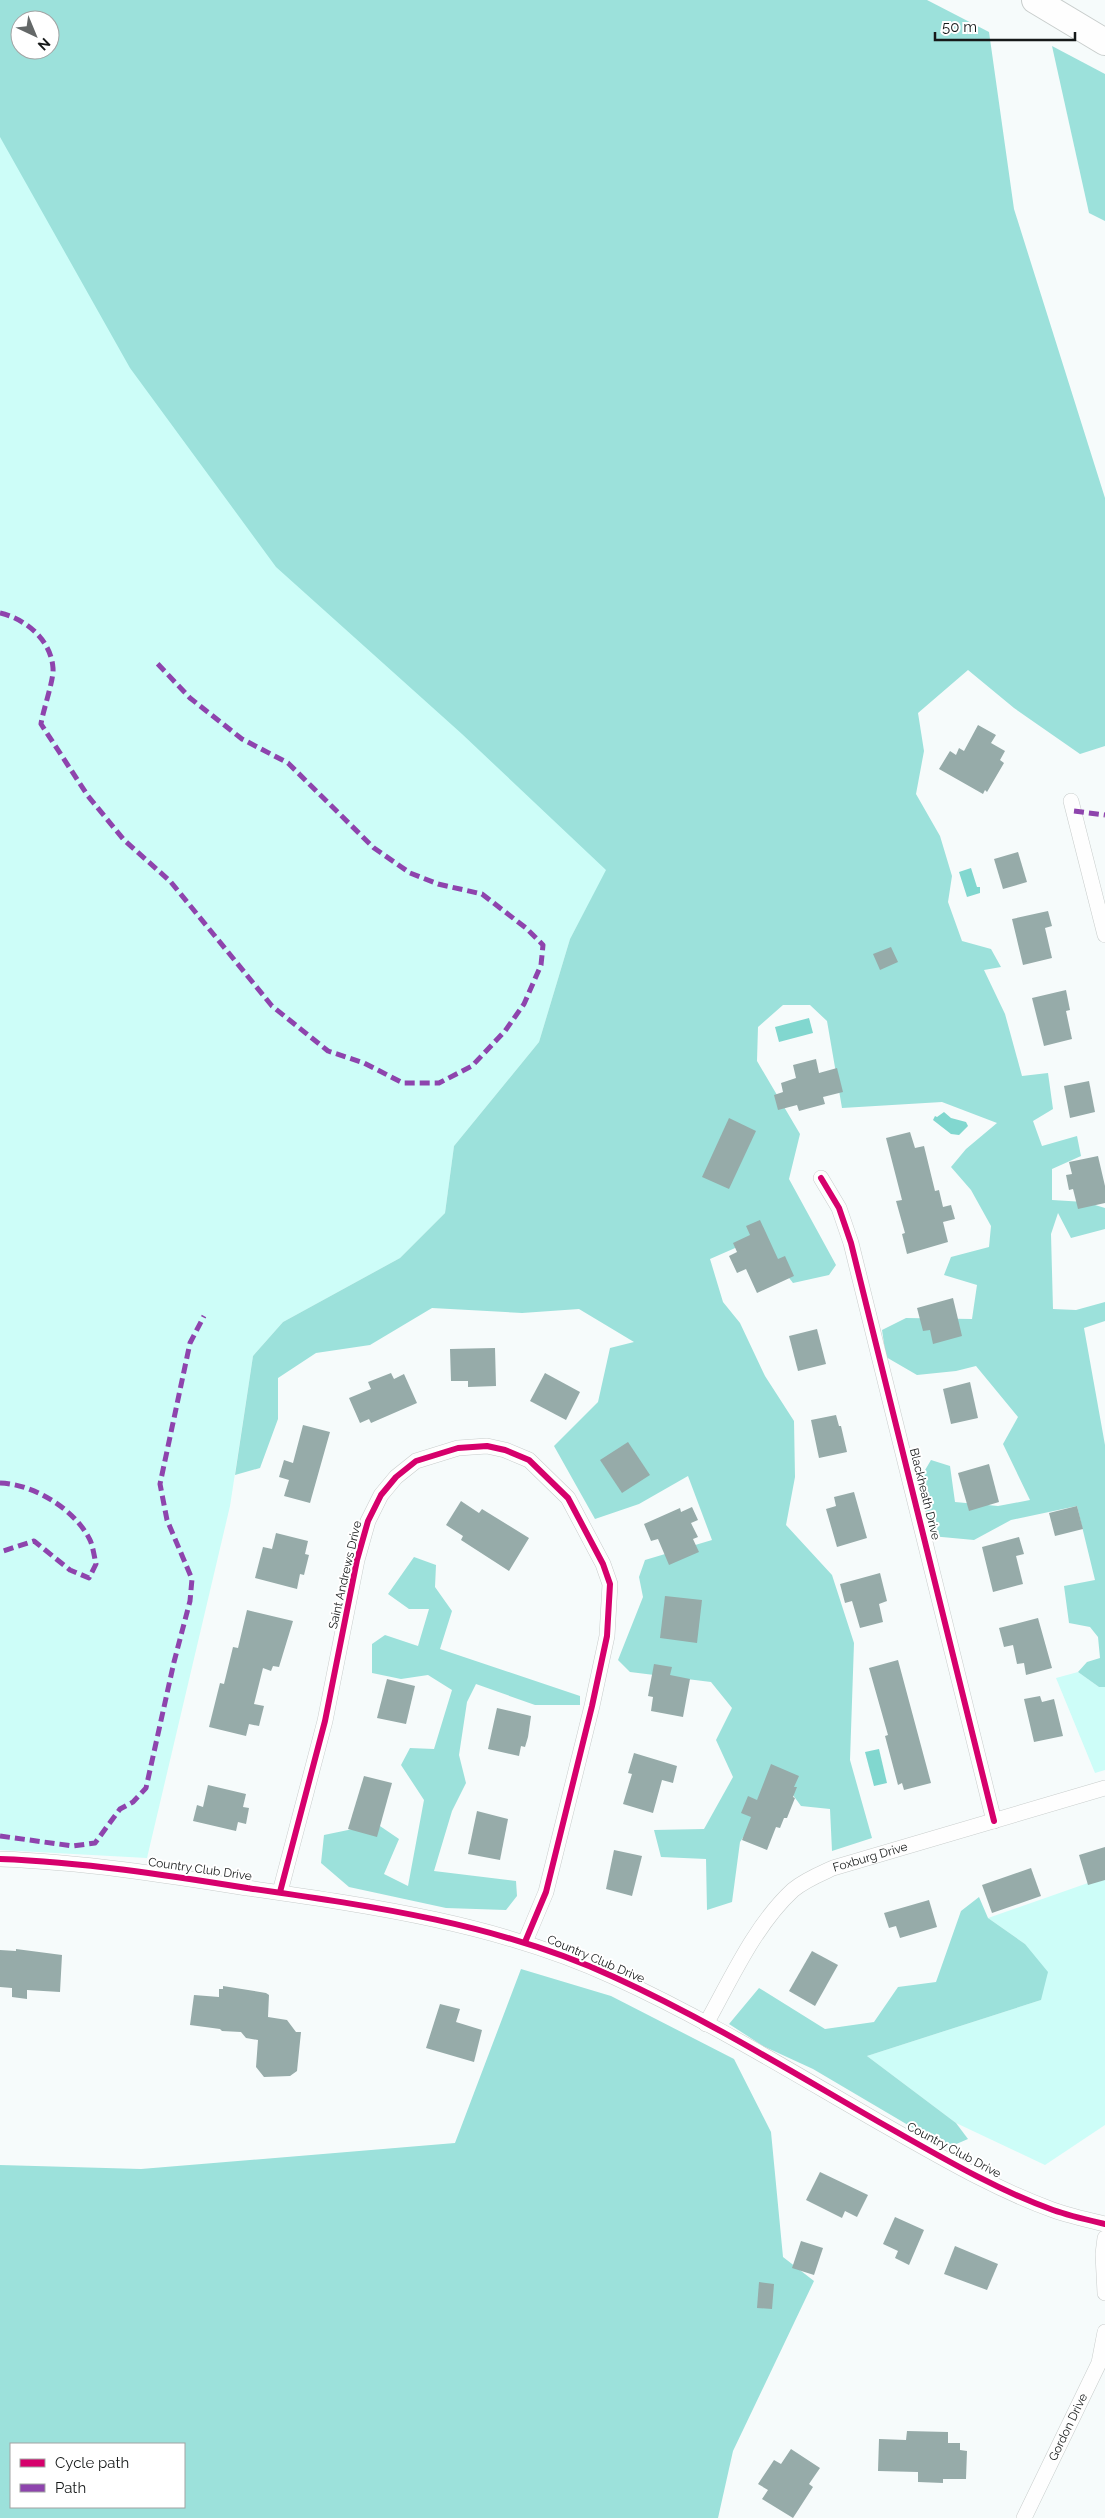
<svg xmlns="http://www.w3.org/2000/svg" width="1105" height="2518" font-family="Raleway,sans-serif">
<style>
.green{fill:#cdfdf8}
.forest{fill:#9ce1db;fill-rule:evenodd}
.water{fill:#81d7cf}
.building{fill:#96aba9}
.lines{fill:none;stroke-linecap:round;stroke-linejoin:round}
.minor-casing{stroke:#c8cdcc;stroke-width:16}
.motorway-casing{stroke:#c8cdcc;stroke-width:28}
.minor{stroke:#fefefe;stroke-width:15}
.motorway{stroke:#fefefe;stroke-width:26}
.quiet{stroke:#8e44ad;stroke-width:5;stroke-dasharray:10 5;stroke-linecap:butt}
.cycleway-casing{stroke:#fff;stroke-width:9}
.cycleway{stroke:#d6006c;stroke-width:6}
.labels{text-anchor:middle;stroke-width:4;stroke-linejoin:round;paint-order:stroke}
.street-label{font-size:12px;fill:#161919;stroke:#fff}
</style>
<rect width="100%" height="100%" fill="#f6fbfb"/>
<g class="green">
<path d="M0,69L610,864L570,939L539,1042L454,1146L445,1213L400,1258L283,1322L253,1356L230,1506L147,1858L0,1850Z"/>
<path d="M1078,1672L1099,1687H1105V1770L1095,1773L1056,1678Z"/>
<path d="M1105,1877V2125L1045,2165L956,2123L867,2056L1041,2000L1025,1944L988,1918Z"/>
</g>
<g class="forest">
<path d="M0,0H927L989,32L1014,209L1105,498V746L1080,754L1014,708L968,670L918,713L924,751L916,794L940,836L952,876L948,902L962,941L991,949L1001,967L984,970L1005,1014L1022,1076L1048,1073L1053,1109L1033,1121L1042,1146L1077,1136L1081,1156L1052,1169V1200L1085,1202L1105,1208V1229L1071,1238L1058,1213L1051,1234L1053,1309L1076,1310L1105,1302V1321L1084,1328L1105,1445V1687H1099L1078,1672L1087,1662L1100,1658L1098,1637L1090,1627L1069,1623L1064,1586L1095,1580L1077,1506L1011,1520L974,1540L931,1536L918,1482L931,1460L950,1466L955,1502L998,1506L1030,1500L1003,1444L1018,1417L976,1366L956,1371L917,1375L886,1357L882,1330L906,1318L972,1319L977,1285L944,1275L951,1257L989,1247L991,1226L971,1190L951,1167L966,1149L997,1123L942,1102L842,1108L827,1021L810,1005H783L758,1027L757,1061L800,1134L789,1179L836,1265L829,1275L793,1283L758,1238L710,1259L723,1302L740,1323L765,1376L794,1421L795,1477L786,1525L832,1575L854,1643L850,1760L872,1838L832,1851L830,1809L801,1806L782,1780L740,1842L732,1902L707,1910L706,1859L661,1857L654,1830L704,1829L733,1777L716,1740L732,1708L711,1682L630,1672L618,1660L643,1597L639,1577L645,1560L712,1540L688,1476L639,1504L595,1519L554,1446L598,1402L610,1348L634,1342L579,1309L522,1313L432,1308L370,1345L316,1353L278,1378V1419L260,1468L235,1475L253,1356L283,1322L400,1258L445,1213L454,1146L539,1042L570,939L606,870L462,734L276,567L130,368L0,137ZM20,20H50V50H20Z"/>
<path d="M1052,46L1105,74V221L1089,213Z"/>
<path d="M414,1557L436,1565L435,1587L452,1611L440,1649L580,1696V1705H535L476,1684L467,1702L459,1755L466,1783L452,1811L434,1871L516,1881L517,1896L506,1910L446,1908L349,1887L321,1863L324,1835L377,1824L399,1839L384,1874L408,1886L424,1800L401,1765L410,1748L434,1749L452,1690L428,1675L401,1679L372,1673V1644L385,1635L418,1646L429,1609H409L388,1594Z"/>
<path d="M979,1897L988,1918L1025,1944L1048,1972L1041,2000L867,2056L956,2123L968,2139L947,2148L813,2069L763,2046L729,2024L759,1988L825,2029L874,2022L898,1987L936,1982L961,1911Z"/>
<path d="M521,1969L611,1996L734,2059L771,2132L783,2257L814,2281L733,2451L718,2518H0V2165L141,2169L455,2143ZM11,2444H184V2507H11Z"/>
</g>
<g class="water">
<path d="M971,868L977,887H980V893L967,897L959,872Z"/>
<path d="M809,1018L813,1033L779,1042L775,1027Z"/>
<path d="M944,1112L951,1118L966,1122L968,1126L959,1135L951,1134L933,1120L935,1116L937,1117Z"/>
<path d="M879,1749L887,1783L874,1786L865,1752Z"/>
</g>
<g class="building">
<path d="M978,725L996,735L991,743L1005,751L1000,760L1004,763L987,792L985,790L983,794L939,769L950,751L956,755L959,748L964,751Z"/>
<path d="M1018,852L1027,882L1003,889L994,859Z"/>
<path d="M1048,911L1052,926L1045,928L1052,958L1023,965L1012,919Z"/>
<path d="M891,947L898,962L880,970L873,954Z"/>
<path d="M1066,990L1070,1010L1066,1011L1072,1039L1044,1046L1032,998Z"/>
<path d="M816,1059L819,1073L837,1068L843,1092L823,1097L825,1104L799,1111L797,1105L778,1110L774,1095L783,1092L781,1083L796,1078L793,1065Z"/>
<path d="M1089,1081L1095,1112L1070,1118L1064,1086Z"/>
<path d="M729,1118L756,1131L729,1189L702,1177Z"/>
<path d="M910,1132L915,1148L924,1146L935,1191L939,1190L943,1207L951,1205L955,1219L943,1222L948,1242L907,1254L902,1234L905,1233L896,1201L902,1200L886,1138Z"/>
<path d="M1098,1156L1105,1186V1203L1078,1209L1073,1189L1069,1190L1066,1175L1072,1174L1069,1162Z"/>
<path d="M760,1220L778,1259L785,1256L794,1276L757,1293L746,1269L737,1273L729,1256L737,1252L733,1243L750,1235L746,1226Z"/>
<path d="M953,1298L962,1336L933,1344L930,1330L923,1331L917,1308Z"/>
<path d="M817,1329L826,1364L798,1371L789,1336Z"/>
<path d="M495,1348L496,1386L468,1387V1381H451L450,1349Z"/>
<path d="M391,1373L394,1379L404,1374L417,1403L371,1423L369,1419L360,1423L349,1398L371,1389L368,1382Z"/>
<path d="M545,1373L580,1392L566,1420L530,1401Z"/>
<path d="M970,1382L978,1418L951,1424L943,1389Z"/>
<path d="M836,1415L839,1426H841L847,1452L819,1458L811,1420Z"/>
<path d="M303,1425L330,1432L310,1503L284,1496L289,1480L279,1477L284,1460L293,1463Z"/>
<path d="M628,1442L650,1475L622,1493L600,1460Z"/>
<path d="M989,1464L999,1502L969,1511L958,1473Z"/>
<path d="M854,1492L867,1538L837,1547L826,1509L836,1506L834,1497Z"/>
<path d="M461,1501L479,1513L482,1509L529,1538L509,1571L461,1540L463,1536L446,1525Z"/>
<path d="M1077,1506L1083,1529L1055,1536L1049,1513Z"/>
<path d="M692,1507L698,1520L691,1523L698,1537L693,1539L699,1552L669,1565L658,1539L651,1541L644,1524L680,1508L681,1512Z"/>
<path d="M276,1533L308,1541L305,1554L309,1555L304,1575L300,1574L297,1589L255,1578L263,1547L272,1549Z"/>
<path d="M1019,1537L1024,1554L1016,1556L1023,1584L993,1592L982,1547Z"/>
<path d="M880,1573L887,1601L879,1604L883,1622L860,1628L852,1601L845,1603L840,1584Z"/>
<path d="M665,1596L702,1600L697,1643L660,1638Z"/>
<path d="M247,1610L293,1621L279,1667L273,1666L271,1671L263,1668L254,1704L264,1706L259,1726L249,1724L246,1736L209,1727L220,1683L224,1684L233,1647L238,1648Z"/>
<path d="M1038,1618L1052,1668L1026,1675L1024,1663L1017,1664L1013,1645L1004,1647L999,1628Z"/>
<path d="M898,1660L931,1783L904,1790L902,1783L898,1785L885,1736L888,1735L869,1668Z"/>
<path d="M654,1664L672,1667L670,1675L690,1679L683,1717L651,1711L653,1697L648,1696Z"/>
<path d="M387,1679L415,1686L406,1724L377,1718Z"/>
<path d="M1040,1696L1042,1702L1054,1699L1063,1736L1034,1742L1024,1699Z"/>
<path d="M497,1708L531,1716L528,1737L525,1747L521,1746L519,1756L488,1749Z"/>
<path d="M634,1753L677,1766L673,1783L662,1780L653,1813L623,1804L632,1774L628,1773Z"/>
<path d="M771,1764L799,1776L794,1787H797L793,1797L795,1798L787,1818H784L780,1828L776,1827L767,1850L742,1840L751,1817L741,1813L748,1796L757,1800Z"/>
<path d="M364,1776L392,1783L377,1837L348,1829Z"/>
<path d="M208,1785L246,1794L243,1807L249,1808L246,1824L238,1822L236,1831L193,1821L197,1805L203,1807Z"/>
<path d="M477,1811L508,1819L500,1860L468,1854Z"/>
<path d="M1105,1847V1880L1088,1885L1079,1855Z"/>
<path d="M614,1850L642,1856L632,1896L606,1889Z"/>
<path d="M1031,1868L1041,1896L992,1913L982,1885Z"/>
<path d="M929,1900L937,1927L900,1938L896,1926L889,1928L884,1913Z"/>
<path d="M16,1949L62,1955L60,1992L27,1990V1999L12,1997V1988L0,1987V1950L16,1951Z"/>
<path d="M812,1951L838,1965L815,2006L789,1991Z"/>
<path d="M223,1986L266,1993L269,1995L268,2017L287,2020L296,2032H301L297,2071L290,2076L264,2077L256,2067L258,2040L246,2038L241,2032L222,2031L220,2029L190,2025L194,1995L219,1997V1989H223Z"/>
<path d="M440,2004L460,2009L456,2022L482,2030L474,2062L426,2048Z"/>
<path d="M820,2172L868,2195L857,2217L845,2211L842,2218L806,2200Z"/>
<path d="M895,2217L924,2230L909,2265L895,2258L898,2251L883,2244Z"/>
<path d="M801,2241L823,2248L814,2275L792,2268Z"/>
<path d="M955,2246L998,2264L987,2290L944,2274Z"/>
<path d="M759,2282L774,2284L772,2309L757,2308Z"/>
<path d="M907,2431L948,2432V2443H960V2450L967,2451L966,2479H943V2483L918,2482V2472L878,2471L879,2439L906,2440Z"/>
<path d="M791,2449L820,2468L809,2484L813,2487L793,2518L762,2499L768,2490L758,2484L774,2460L781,2464Z"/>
</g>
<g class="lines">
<defs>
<g id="minor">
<path d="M1071,801L1105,935"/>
<path d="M821,1178L839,1208L851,1243L994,1821"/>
<path d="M0,1859C83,1862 166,1875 247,1888C372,1906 499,1924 614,1977C706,2019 792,2072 879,2122C936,2154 992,2188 1053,2210C1070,2216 1088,2220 1105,2224"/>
<path d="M280,1892L325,1721L357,1560L368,1521L381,1495L396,1477L416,1461L458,1448L487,1446L505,1450L529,1460L568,1498L603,1564L610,1584L607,1636L592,1706L546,1892L525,1942"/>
<path id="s1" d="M706,2024C731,1979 755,1925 793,1890C805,1880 820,1874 833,1868L1105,1788"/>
<path d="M1105,2238L1103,2254L1105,2293"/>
<path id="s2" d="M1024,2518L1099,2363L1105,2332"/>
</g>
<path id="motorway" d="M1035,0L1105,42"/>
</defs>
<use href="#minor" class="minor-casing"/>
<use href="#motorway" class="motorway-casing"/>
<use href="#minor" class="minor"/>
<use href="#motorway" class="motorway"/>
<g class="quiet">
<path d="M0,613C26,619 51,640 53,668C54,680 43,710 41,724L88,796L124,840L170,881L272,1006L328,1051L364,1063L403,1083H439L472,1066L505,1031L524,1004L541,965L543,945L526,928L482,894L438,884L410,873L374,848L288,763L242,739L190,698L156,662"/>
<path d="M1074,811L1105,815"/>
<path d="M0,1483C33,1484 73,1508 89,1538C93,1545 94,1556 96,1564L89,1578L70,1570L34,1541L0,1552"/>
<path d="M0,1836L73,1846L95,1843L120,1809L133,1802L146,1788L174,1662L190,1601L192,1579L167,1520L160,1484L190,1343L204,1316"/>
</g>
<defs>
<g id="cycleway">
<path d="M821,1178L839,1208L851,1243L994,1821"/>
<path d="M0,1859C83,1862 166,1875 247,1888C372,1906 499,1924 614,1977C706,2019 792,2072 879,2122C936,2154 992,2188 1053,2210C1070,2216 1088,2220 1105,2224"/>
<path d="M280,1892L325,1721L357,1560L368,1521L381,1495L396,1477L416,1461L458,1448L487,1446L505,1450L529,1460L568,1498L603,1564L610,1584L607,1636L592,1706L546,1892L525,1942"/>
</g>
</defs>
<use href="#cycleway" class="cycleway-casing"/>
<use href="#cycleway" class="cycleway"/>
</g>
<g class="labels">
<g class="street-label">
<text transform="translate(925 1494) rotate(76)" y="4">Blackheath Drive</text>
<text transform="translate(345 1575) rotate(-77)" y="4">Saint Andrews Drive</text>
<text dy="4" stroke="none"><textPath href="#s1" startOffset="245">Foxburg Drive</textPath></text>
<text transform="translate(200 1869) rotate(8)" y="4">Country Club Drive</text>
<text transform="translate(596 1959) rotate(23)" y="4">Country Club Drive</text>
<text transform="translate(954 2150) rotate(28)" y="4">Country Club Drive</text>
<text dy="4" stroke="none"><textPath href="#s2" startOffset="101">Gordon Drive</textPath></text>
</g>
</g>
<rect x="10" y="2443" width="175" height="65" fill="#ffffff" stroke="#a2a3a3"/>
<rect x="20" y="2459" width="25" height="8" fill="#d6006c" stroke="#a2a3a3"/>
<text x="55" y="2468" font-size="15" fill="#161919">Cycle path</text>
<rect x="20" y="2484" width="25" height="8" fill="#8e44ad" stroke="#a2a3a3"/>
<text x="55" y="2493" font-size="15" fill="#161919">Path</text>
<g transform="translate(35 35) rotate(136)"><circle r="24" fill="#ffffff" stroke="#a2a3a3"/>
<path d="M0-4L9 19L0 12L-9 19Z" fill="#646868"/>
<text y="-8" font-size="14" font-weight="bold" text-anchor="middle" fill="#161919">N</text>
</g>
<path d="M935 32v8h140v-8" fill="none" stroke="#161919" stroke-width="2.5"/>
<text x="942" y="32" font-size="15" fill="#161919" stroke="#ffffff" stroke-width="4" paint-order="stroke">50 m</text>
</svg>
